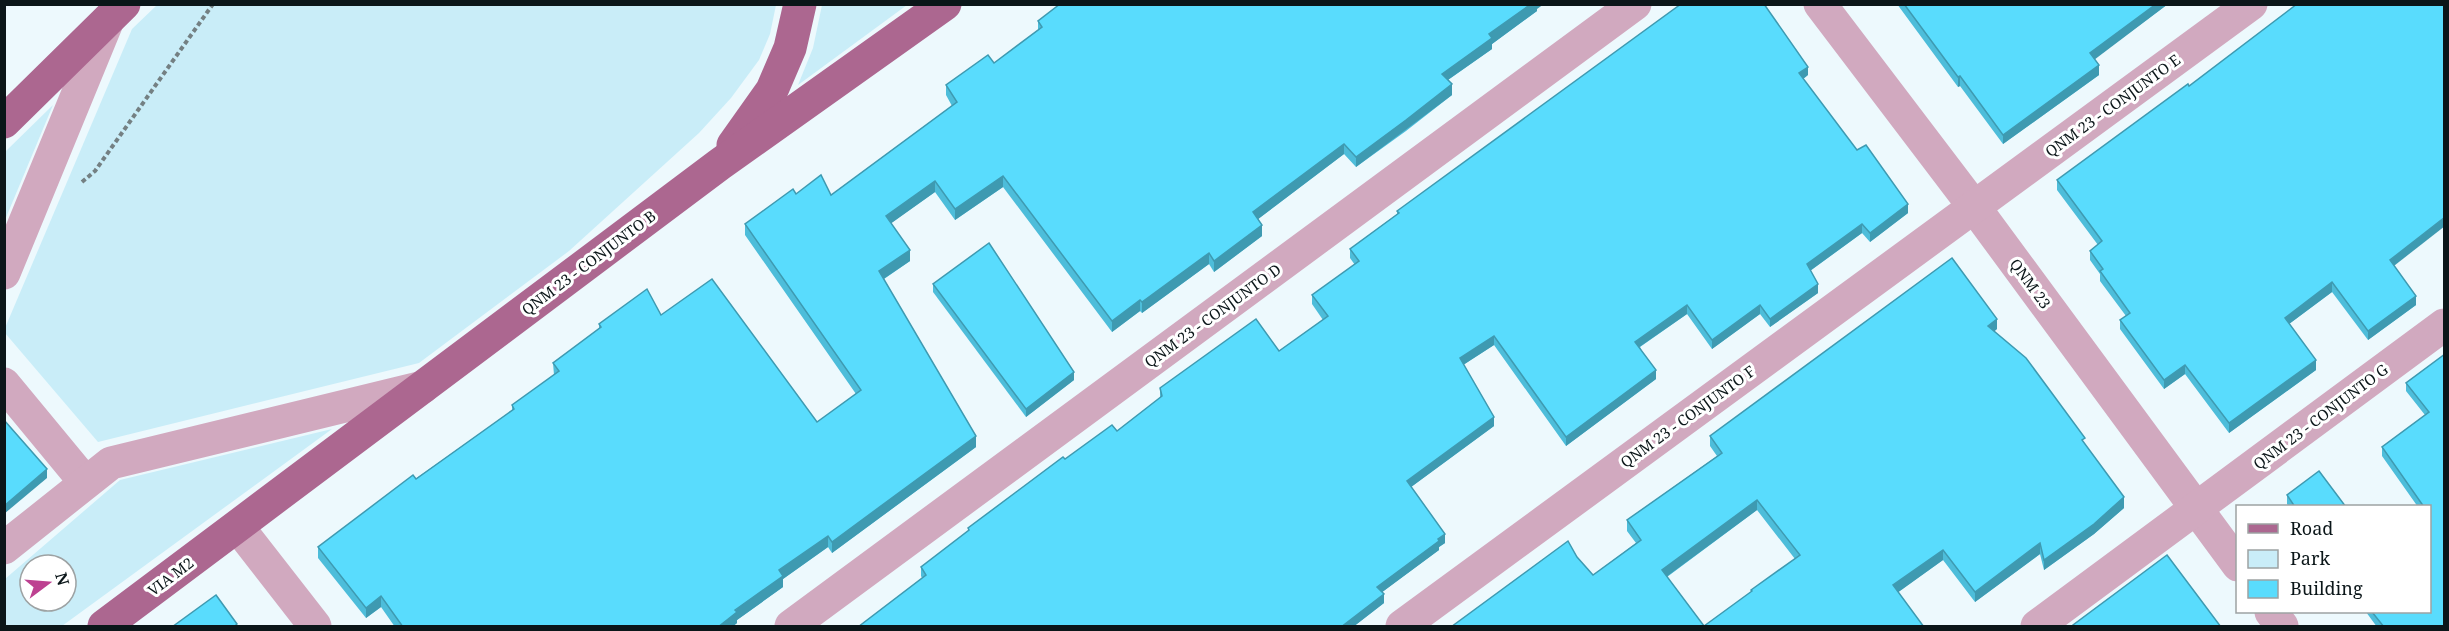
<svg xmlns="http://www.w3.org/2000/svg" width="2449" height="631" font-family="'Noto Serif',serif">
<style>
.green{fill:#c9edf8;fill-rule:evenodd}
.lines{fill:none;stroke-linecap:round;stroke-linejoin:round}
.path{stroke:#748083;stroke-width:4;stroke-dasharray:4.5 3;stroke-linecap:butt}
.minor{stroke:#d1a9bf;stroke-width:33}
.major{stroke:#ac6790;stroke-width:33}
.wall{fill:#4dbdda;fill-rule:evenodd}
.shaded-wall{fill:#3e9ab1}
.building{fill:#59dcfd;stroke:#3e9ab1;stroke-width:1.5;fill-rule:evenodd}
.labels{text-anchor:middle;stroke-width:6;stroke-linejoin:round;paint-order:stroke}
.street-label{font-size:15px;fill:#0b1619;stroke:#fff}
</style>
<rect width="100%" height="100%" fill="#edf9fd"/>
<g class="green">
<path d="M157,5L776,4V5L770,34L759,60L731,98L699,133L569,251L419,363L98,442L5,333V328L132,29Z"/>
<path d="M822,5V4L907,5L798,85L813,48Z"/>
<path d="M53,105L5,220V152Z"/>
<path d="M332,429L62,626H5V579L120,480ZM30,565H66V601H30Z"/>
</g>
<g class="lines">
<path class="path" d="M82,182L95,171L213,4"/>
<g class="minor">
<path d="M1820,4L1975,208L2238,565"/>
<path d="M4,273L108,20"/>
<path d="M4,384L85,482"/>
<path d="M238,527L315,626"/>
<path d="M4,548L111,463L423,387"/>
<path d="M2271,612L2282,626"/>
<path d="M791,626L1635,4"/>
<path d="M1402,626L2251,4"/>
<path d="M2037,626L2444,325"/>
</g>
<g class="major">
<path d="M4,122L124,4"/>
<path d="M733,145L772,90L790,48L800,4"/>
<path d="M104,626L720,164L945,4"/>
</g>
</g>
<g class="wall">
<path d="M1897,4H2168L2094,59L2099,75L2003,144L1960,86L1958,87Z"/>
<path d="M1537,9V11L1492,44V49L1448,80L1452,95L1406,131L1356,167L1344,154L1258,219L1262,236L1214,272L1209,264L1142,313L1140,311L1112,332L1003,187L955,220L935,192L891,223L910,261L884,279L976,447L832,553L828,547L783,579V587L737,620V623L732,627H395L381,607L366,618L318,558V547L512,411V405L554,375L553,363L599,329V324L661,315L817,422L856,394L745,235V224L796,194L831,195L952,106L946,95V85L994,63L1038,30V21Z"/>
<path d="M1808,75L1803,79L1857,150L1908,213L1870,242L1862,233L1810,271L1818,293L1770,327L1760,314L1712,349L1687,314L1640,347L1656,379L1566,446L1494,345L1463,365L1494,426L1411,487L1445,543L1439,547V550L1382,592L1384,603L1353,627H858L922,578L921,576V567L968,532V528L1065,459L1117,431L1160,398V388L1279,351L1323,320L1312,304V295L1355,265L1350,258V249L1397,214V211Z"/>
<path d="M2057,180L2394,266L2416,305L2368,340L2332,292L2289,324L2316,370L2229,433L2185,374L2164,389L2120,329V320L2126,316L2100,281V274L2090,260V251L2098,245L2057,190Z"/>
<path d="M933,284L1074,380L1026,417L933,292Z"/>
<path d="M1997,329L1994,331L2085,445L2124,508L2094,534L2044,570L2040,554L1975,602L1943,560L1898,592L1924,627H1451L1577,557L1593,575L1636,543L1627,531V520L1717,456L1710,446V436ZM1757,510L1795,559L1751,590V592L1704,626L1667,577Z"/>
<path d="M2445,354V627H2377L2366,612H2430V507H2418L2382,456V447L2425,415L2406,391V383Z"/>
<path d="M2287,495L2346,507H2289L2287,504Z"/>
</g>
<g class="shaded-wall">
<path d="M1531,4H1544L1537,9V11L1492,44V49L1442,84V74L1489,34Z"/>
<path d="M2156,4H2168L2090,63V53Z"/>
<path d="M2099,65V75L2003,144V135Z"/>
<path d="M1808,67V75L1799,82V73Z"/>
<path d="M1960,76V86L1958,87V77Z"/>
<path d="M1452,84V95L1356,167V157Z"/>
<path d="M1344,144V154L1253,223V212Z"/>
<path d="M1003,176V187L955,220V209Z"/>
<path d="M935,181V192L886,227V216Z"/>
<path d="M1908,204V213L1870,242V233Z"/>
<path d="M2445,217V226L2390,269V260Z"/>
<path d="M1862,224V233L1807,273V264Z"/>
<path d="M1262,225V236L1214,272V261Z"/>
<path d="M910,250V261L879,282V271Z"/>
<path d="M1209,253V264L1142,313V302Z"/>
<path d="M2332,282V292L2285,327V318Z"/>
<path d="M1818,284V293L1770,327V319Z"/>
<path d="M2416,296V305L2368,340V331Z"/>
<path d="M1140,300V311L1112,332V321Z"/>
<path d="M1687,305V314L1635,350V342Z"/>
<path d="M1760,305V314L1712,349V340Z"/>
<path d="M1997,319V329L1988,337V326Z"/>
<path d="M1494,336V345L1460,367V358Z"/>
<path d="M2316,360V370L2229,433V423Z"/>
<path d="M2185,365V374L2164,389V380Z"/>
<path d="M1656,370V379L1566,446V437Z"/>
<path d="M1074,372V380L1026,417V409Z"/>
<path d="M1494,417V426L1407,490V481Z"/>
<path d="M976,436V447L832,553V542Z"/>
<path d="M47,469V478L4,514V506Z"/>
<path d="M2124,497V508L2094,534L2044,570V560Z"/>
<path d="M1757,500V510L1662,580V570Z"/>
<path d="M1445,534V543L1439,547V550L1377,596V587Z"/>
<path d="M828,536V547L783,579V587L737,620V623L732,627H718L779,570Z"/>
<path d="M2040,543V554L1975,602V592Z"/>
<path d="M1943,550V560L1893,596V585Z"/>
<path d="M1384,594V603L1353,627H1341Z"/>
<path d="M381,596V607L366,618V608Z"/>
</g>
<g class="building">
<path d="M1060,4H1531L1489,34L1492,38L1442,74L1452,84L1406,120L1356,157L1344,144L1253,212L1262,225L1214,261L1209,253L1142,302L1140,300L1112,321L1003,176L955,209L935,181L886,216L910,250L879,271L976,436L832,542L828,536L779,570L783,576L735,610L737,612L718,627H403L381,596L366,608L318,547L413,475L416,479L514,409L512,405L559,371L553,363L601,327L599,324L647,289L661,315L712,279L817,422L861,390L745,224L793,189L796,194L821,175L831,195L957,102L946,85L988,55L994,63L1042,27L1038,21Z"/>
<path d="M1681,4H1764L1808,67L1799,73L1857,150L1866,145L1908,204L1870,233L1862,224L1807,264L1818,284L1770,319L1760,305L1712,340L1687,305L1635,342L1656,370L1566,437L1494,336L1460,358L1494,417L1407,481L1445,534L1438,539L1439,541L1377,587L1384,594L1341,627H858L926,575L921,567L969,530L968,528L1063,457L1065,459L1112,425L1117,431L1162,396L1160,388L1256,319L1279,351L1328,316L1312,295L1359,261L1350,249L1399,213L1397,211Z"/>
<path d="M1904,4H2156L2090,53L2099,65L2003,135L1960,76L1958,77Z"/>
<path d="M2297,4H2445V217L2390,260L2416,296L2368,331L2332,282L2285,318L2316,360L2229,423L2185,365L2164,380L2120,320L2130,313L2100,271L2103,269L2090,251L2102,241L2057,180L2188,84L2189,86Z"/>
<path d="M989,243L1074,372L1026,409L933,284Z"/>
<path d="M1952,258L1997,319L1988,326L2026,358L2085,438L2082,440L2124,497L2094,524L2044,560L2040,543L1975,592L1943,550L1893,585L1924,627H1451L1568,541L1577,557L1593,575L1641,540L1627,520L1722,453L1710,436ZM1757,500L1800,555L1751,590L1752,591L1704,626L1662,570Z"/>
<path d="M2445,354V627H2384L2372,612H2430V507H2424L2382,447L2429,412L2406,383Z"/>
<path d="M4,420L47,469L4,506Z"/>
<path d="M2319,471L2346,507H2295L2287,495Z"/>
<path d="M2167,555L2221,627H2074L2073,625Z"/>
<path d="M216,595L237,624L234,627H172Z"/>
</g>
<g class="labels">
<g class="street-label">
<text transform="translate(2113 106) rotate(-36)" y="5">QNM 23 - CONJUNTO E</text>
<text transform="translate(589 263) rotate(-37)" y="5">QNM 23 - CONJUNTO B</text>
<text transform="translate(2030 284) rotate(54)" y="5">QNM 23</text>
<text transform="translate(1213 316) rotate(-36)" y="5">QNM 23 - CONJUNTO D</text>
<text transform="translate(1688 417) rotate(-36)" y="5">QNM 23 - CONJUNTO F</text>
<text transform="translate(2321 417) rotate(-37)" y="5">QNM 23 - CONJUNTO G</text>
<text transform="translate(171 577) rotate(-37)" y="5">VIA M2</text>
</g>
</g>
<rect width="2449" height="631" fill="none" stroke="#0b1619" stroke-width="12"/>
<rect x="2236" y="505" width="195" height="108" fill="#ffffff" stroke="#9da2a3" stroke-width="1.5"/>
<rect x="2248" y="524" width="30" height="9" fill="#ac6790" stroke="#9da2a3" stroke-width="1.5"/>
<text x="2290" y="535" font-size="18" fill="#0b1619">Road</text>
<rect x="2248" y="550" width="30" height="18" fill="#c9edf8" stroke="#9da2a3" stroke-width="1.5"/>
<text x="2290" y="565" font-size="18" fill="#0b1619">Park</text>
<rect x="2248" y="580" width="30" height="18" fill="#59dcfd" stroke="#9da2a3" stroke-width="1.5"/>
<text x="2290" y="595" font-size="18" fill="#0b1619">Building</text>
<g transform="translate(48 583) rotate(74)"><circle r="28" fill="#ffffff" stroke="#9da2a3" stroke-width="1.5"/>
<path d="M0-4.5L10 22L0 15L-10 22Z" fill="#bd4191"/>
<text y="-9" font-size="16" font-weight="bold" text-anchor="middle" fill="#0b1619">N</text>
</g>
</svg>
